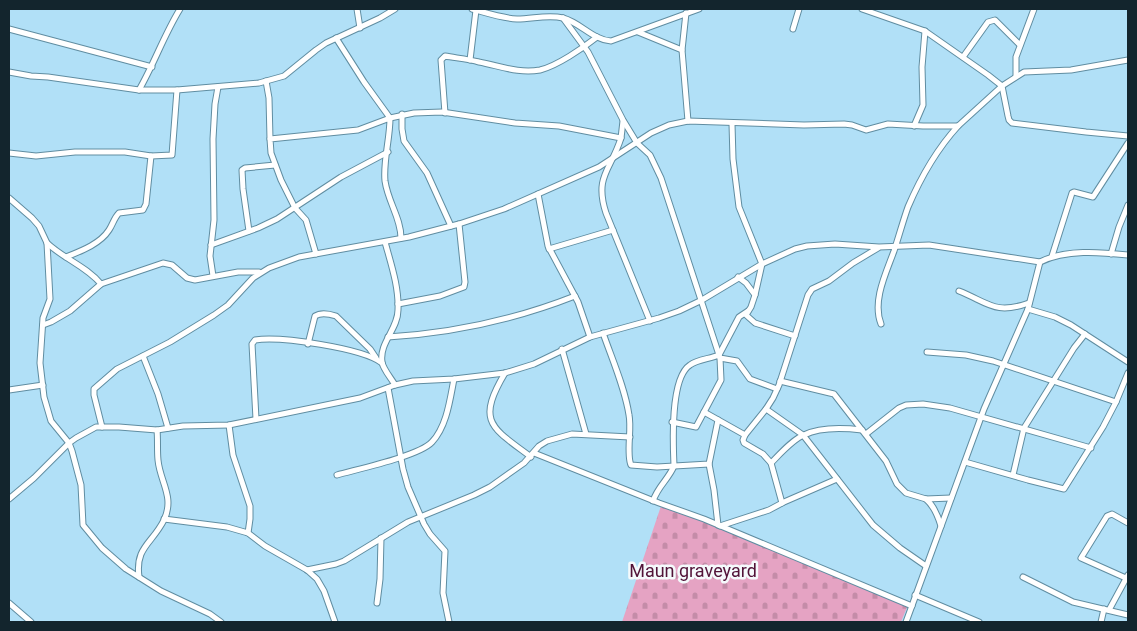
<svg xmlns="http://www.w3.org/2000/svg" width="1137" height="631" font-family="Roboto,sans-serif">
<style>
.cemetery{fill:url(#cemetery-stones)}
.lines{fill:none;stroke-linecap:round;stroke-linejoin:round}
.minor-casing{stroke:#608da1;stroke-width:7}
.minor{stroke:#fff;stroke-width:5}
.labels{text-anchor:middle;stroke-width:5;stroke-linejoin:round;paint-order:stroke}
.park-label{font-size:18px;fill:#521338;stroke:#f5fafc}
</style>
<defs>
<pattern id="cemetery-stones" width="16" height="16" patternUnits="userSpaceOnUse" patternTransform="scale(1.25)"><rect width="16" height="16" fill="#e5a3c3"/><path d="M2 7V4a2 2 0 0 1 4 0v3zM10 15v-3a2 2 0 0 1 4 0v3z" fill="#c48ca8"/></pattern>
</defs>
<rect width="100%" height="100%" fill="#b1e0f7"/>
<path class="cemetery" d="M662,503L908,605L901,622H622Z"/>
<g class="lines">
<defs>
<g id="minor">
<path d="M357,9L360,28"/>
<path d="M472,9C487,13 501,18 517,19C533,19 548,14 563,18C581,23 593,40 611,41L699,9"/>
<path d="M862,9L925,31L988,75L1002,86L1008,116L1009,120L1012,123L1086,132L1128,136"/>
<path d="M563,18L588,52L623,120L637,143L650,155L661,178L720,358L737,361L750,379L777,389"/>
<path d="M9,29L152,67"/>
<path d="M793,29L799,9"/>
<path d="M638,32L682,50L688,121"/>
<path d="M336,38L364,82L390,118L414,113L442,112L515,123L559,126L621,138L623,121"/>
<path d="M682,50L686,13"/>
<path d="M963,57L988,22L995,20L1020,45"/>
<path d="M470,60L476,10"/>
<path d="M9,72L31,76L48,77L139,90H177L259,83L284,76L316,50L326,43L380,18L395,9"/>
<path d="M1016,76V57L1034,9"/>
<path d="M266,81L269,98L270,139"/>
<path d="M139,90C154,64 164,35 180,9"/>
<path d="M445,113L441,60L445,56C456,58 468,59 479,62C500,66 519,74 540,70C557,66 583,48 597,37"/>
<path d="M402,114V129L404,141L427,173L451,226"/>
<path d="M732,124L733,159L739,207L762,264L755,295"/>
<path d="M914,126L923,105L922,67L925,31"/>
<path d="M621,138C611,170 594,176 606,213L650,321"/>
<path d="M9,153L36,156L75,152H125L151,156L172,155L177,90"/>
<path d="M538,194L548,246L578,302L590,337"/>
<path d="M9,198L32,218L39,226L47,243L50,299L43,318L40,363L44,397L51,421L69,443L72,451L81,485L83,525L102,548L126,569L161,591L210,614L221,622"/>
<path d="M249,231L243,189L242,170L245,168L275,165"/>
<path d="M385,242C391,264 399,287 398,310C398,329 379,343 382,362C383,369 391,378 395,385"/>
<path d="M47,243C64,259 86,266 101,284"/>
<path d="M211,245L258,228L277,219L341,177L388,152"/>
<path d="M878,248L853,263L829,281L812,289L808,295L779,385L773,398L766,409L803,435L873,525L900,548L926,566"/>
<path d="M549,249L613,230"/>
<path d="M316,254L306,220L295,208L281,180L271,153L270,139L358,130L390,118C390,139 383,161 385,181C388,202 401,218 401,238"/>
<path d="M1111,254L1119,227L1128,205"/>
<path d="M1052,256L1072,193L1074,192L1093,197L1128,143"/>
<path d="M66,257C81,251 100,244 109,230C113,224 114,218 119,213L143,210L146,204L151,156"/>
<path d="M213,276L210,256L214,220L213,139L215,104L218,87"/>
<path d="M738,277L746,283L755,295L751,307L746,315L755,323L795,336"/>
<path d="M959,291C989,303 995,315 1029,303"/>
<path d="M398,304L440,296L464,287L465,282L459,224"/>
<path d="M1028,309L1055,317L1071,325L1128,362"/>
<path d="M881,324C872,301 886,273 894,251C899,236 903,221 908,207C920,179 937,149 958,126"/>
<path d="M43,325L51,322L70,311L101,284L163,263L172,265L187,278L195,280L238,272H259"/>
<path d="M603,333C612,359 625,388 629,415C632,429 626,454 631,465L657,467L709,464L718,420"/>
<path d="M388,337C453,333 514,320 575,296"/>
<path d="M308,344L315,316C321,312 330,314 336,316L370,349L376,358"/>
<path d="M562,349L586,434"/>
<path d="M927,352L966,355L993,361L1116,402"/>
<path d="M143,356L158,394L168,428"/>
<path d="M720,358L721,380L704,412L745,435L743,440L744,443L763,454L771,463"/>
<path d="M505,373C476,422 491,427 531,457"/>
<path d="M780,381L834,394L886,461L897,484L906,493L926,499L951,498"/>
<path d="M388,388L403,469L408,487L424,524L430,534L445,551L443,593L449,622"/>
<path d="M9,390L43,385"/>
<path d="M256,419L252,344L255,340C280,336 362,348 382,363"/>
<path d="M672,422L696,427L704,412"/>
<path d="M229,425L233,455L250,506V519L248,533"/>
<path d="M102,427L94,395V389L117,369L170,342L214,315L228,305L253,278L269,268L299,257L409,237L459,224L504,209L599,167L651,133L669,125L688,121L804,125L844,124L852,125L866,130L888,124L923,126H958L1002,86L1024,72L1071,70L1128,60"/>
<path d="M866,434L899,408L906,405L923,404L950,408L1091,448"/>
<path d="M745,435L766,409"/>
<path d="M534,453L659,503L704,519L912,606"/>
<path d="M965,462L1028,480L1064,489L1103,427L1116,402L1128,373"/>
<path d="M709,464L714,490L718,525"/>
<path d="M337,475C358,469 419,456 432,442C447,426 450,399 454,379"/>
<path d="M1013,475L1024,428L1074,348L1085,334"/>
<path d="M9,499L34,478L69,443L76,438L96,427H119L157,430L183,426L229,425L360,398L395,385L413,381L454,379L505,373L534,364L590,337L659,318L679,311L702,300L762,264L795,249L807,246L835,244L879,247L929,245L1040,262"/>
<path d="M926,499C934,506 938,516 941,526"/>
<path d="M653,501C658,486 668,480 674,466C673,444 670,378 690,365C698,359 710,359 719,355L739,317L748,311"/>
<path d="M782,503L771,463C780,454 793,439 804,435C820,427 845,428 862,430"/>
<path d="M164,519L227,527L248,533L265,546L307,570L317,579L324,591L335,622"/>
<path d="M1128,523L1112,514L1107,516L1081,558L1128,579"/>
<path d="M720,526L769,510L784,502L837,479"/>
<path d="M307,570L336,564L344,561L408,522L474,495L490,487L524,463L539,446L547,441L572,434L630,437"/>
<path d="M139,577C135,547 152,544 164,520C175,497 160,482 158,460C157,450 158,440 157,430"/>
<path d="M1023,577L1073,602L1128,615"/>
<path d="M915,595L979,622"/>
<path d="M9,603L31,622"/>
<path d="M377,603L380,579L381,538"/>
<path d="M1109,610L1128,575"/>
<path d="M906,622L984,409L1028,309L1040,262C1066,249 1100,252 1128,255"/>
<path d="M1101,622L1104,609"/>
</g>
</defs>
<use href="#minor" class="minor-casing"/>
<use href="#minor" class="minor"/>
</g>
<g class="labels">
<g class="park-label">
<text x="693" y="577">Maun graveyard</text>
</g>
</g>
<rect width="1137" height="631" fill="none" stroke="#13252d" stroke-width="20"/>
</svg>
